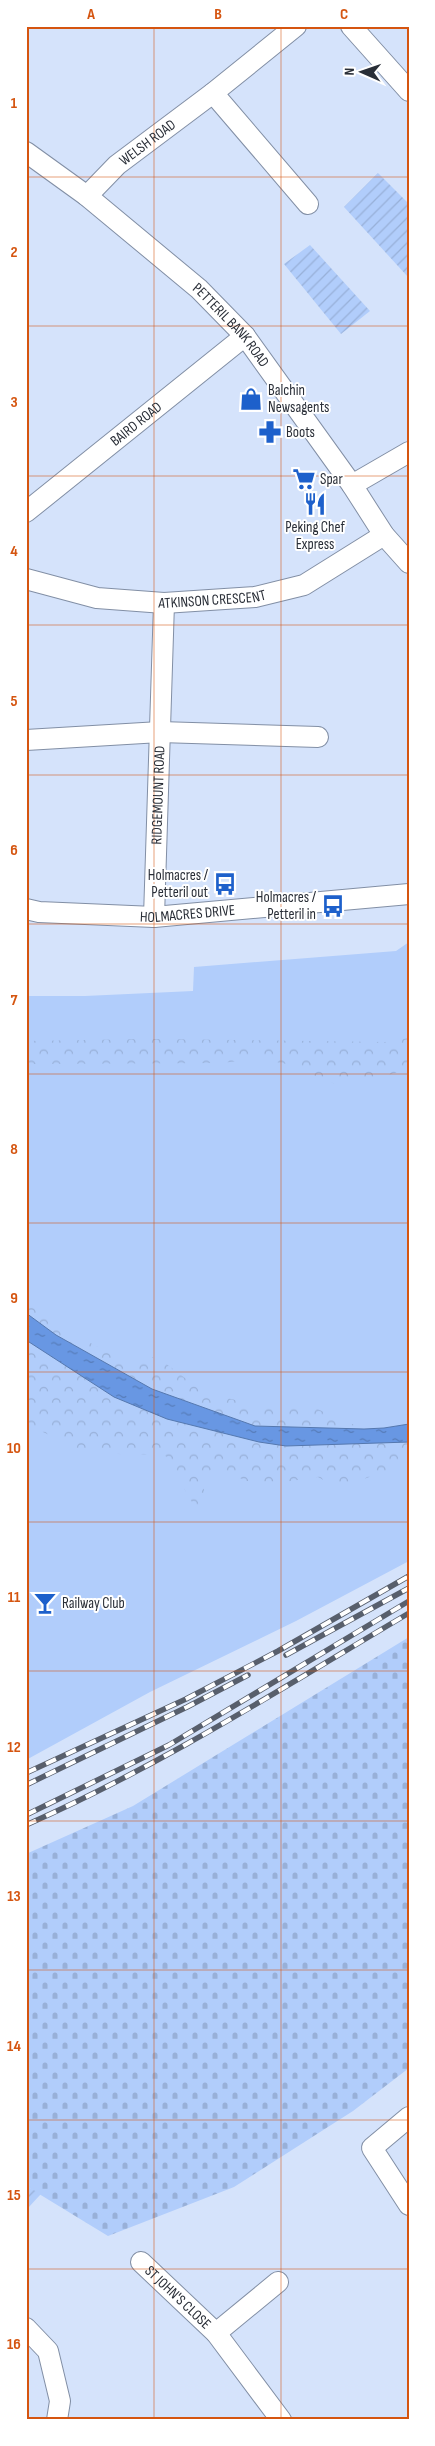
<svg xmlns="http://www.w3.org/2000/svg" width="435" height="2446" font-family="'Sofia Sans Condensed',sans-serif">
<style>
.green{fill:#b1cdfb}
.forest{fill:url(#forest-crowns)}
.cemetery{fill:url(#cemetery-stones)}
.garden{fill:url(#garden-furrows)}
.water{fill:url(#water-ripples);stroke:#5578af}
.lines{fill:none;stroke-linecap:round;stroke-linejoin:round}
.minor-casing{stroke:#828fa5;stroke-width:22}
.minor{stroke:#fff;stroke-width:20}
.rail-casing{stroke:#585f6c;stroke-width:5.5}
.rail{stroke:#fff;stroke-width:4;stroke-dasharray:11;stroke-linecap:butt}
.grid{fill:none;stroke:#d55510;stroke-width:1;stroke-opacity:0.55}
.labels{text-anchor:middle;stroke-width:4;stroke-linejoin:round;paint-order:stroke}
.street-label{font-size:15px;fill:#292e37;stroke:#fff}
.poi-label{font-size:15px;fill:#292e37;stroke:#fff;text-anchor:start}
.neatline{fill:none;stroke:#d55510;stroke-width:2}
.grid-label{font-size:16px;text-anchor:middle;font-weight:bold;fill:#d55510}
</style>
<defs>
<pattern id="forest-crowns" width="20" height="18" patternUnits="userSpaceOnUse" patternTransform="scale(1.25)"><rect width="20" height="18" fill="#b1cdfb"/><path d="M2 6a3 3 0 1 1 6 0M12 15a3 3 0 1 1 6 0" fill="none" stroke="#98b0d8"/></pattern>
<pattern id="cemetery-stones" width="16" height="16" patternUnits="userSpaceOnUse" patternTransform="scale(1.25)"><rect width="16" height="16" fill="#b1cdfb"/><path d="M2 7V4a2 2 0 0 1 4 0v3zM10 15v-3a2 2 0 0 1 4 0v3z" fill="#98b0d8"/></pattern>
<pattern id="garden-furrows" width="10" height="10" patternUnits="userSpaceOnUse" patternTransform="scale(1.25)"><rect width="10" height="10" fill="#b1cdfb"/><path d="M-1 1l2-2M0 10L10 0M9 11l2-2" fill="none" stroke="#98b0d8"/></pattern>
<pattern id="water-ripples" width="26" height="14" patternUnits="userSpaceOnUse" patternTransform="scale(1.25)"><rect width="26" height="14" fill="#6897e3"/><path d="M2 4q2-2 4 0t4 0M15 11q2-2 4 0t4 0" fill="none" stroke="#567cb9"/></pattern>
</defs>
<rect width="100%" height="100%" fill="#d5e3fb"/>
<g class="green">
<path d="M409,942V1424L384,1428L364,1429L255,1426L152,1389L26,1313V996H85L193,991L194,967L396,951Z"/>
<path d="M26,1340L56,1357L259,1442H409V1561L296,1621L150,1692L26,1760Z"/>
</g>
<g class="forest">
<path d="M409,1038V1069L377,1078L335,1084L287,1064L258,1059L221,1063L26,1064V1041L149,1039L385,1042Z"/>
<path d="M26,1299L70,1332L122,1360L157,1357L205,1393L262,1406L315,1408L364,1429L255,1426L152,1389L56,1335L26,1313Z"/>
<path d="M26,1340L114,1397L214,1430L259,1442H409V1462L348,1485L334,1486L318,1477L284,1482L246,1481L215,1466L204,1476V1496L197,1511L165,1455L117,1454L79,1449L26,1424Z"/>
</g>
<path class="cemetery" d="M409,1637V2068L353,2111L234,2187L108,2236L26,2186V1854L133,1806Z"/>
<g class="garden">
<path d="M378,173L409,204L408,277L344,207Z"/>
<path d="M310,245L370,311L341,334L284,264Z"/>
<path d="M26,2186L41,2194L26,2210Z"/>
</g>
<path class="water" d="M26,1313L56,1335L152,1389L255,1426L364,1429L384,1428L409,1424V1442L286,1446L259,1442L167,1419L114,1397L26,1340Z"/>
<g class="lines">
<defs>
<g id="minor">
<path d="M351,26L409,91"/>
<path d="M213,93L308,204"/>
<path id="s1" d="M26,152L87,196L199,289L245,336L352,485L384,535L409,563"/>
<path id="s2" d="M87,196L117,165L213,93L296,26"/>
<path d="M352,485L409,452"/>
<path id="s3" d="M26,512L245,336"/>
<path id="s4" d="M26,579L97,598L164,603L255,597L304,585L384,535"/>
<path d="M26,740L160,732L318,737"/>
<path id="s5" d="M26,909L39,912L154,917L409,894"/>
<path id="s6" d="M154,917L164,603"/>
<path d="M409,2117L372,2148L409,2205"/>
<path id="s7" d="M141,2262L216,2333L281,2420"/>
<path d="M26,2328L48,2351L60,2401L57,2420"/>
<path d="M216,2333L278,2282"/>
</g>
</defs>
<use href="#minor" class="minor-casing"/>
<use href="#minor" class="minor"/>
<defs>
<g id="rail">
<path d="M286,1655L409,1588"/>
<path d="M26,1773L186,1699L278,1651L409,1576"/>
<path d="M26,1785L187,1707L248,1675"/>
<path d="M26,1815L169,1745L409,1601"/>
<path d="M26,1825C160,1766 284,1687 409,1613"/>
</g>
</defs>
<use href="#rail" class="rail-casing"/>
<use href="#rail" class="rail"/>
</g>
<path class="grid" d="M154,26V2420M281,26V2420M26,177H409M26,326H409M26,476H409M26,625H409M26,775H409M26,924H409M26,1074H409M26,1223H409M26,1372H409M26,1522H409M26,1671H409M26,1821H409M26,1970H409M26,2120H409M26,2269H409"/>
<defs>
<symbol id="shop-bare" viewBox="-9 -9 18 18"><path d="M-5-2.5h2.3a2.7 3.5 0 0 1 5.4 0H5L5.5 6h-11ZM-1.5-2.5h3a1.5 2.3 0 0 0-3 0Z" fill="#1d60cb" stroke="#fff" stroke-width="2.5" paint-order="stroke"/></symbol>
<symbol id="pharmacy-bare" viewBox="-9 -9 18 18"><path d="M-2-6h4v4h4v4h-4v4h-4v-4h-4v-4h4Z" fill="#1d60cb" stroke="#fff" stroke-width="2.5" paint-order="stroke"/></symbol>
<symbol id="supermarket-bare" viewBox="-9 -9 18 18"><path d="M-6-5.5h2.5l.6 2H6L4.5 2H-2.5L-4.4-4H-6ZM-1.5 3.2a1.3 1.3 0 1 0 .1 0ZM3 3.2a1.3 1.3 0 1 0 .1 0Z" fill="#1d60cb" stroke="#fff" stroke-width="2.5" paint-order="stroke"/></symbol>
<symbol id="restaurant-bare" viewBox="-9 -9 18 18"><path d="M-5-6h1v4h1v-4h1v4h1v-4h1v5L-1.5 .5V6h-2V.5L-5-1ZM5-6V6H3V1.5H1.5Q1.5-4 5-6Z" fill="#1d60cb" stroke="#fff" stroke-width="2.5" paint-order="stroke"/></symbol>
<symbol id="bus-bare" viewBox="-9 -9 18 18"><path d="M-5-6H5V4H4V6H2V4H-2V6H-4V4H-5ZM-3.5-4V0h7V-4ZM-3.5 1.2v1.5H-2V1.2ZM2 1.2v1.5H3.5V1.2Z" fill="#1d60cb" stroke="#fff" stroke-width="2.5" paint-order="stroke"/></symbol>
<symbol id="bar-bare" viewBox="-9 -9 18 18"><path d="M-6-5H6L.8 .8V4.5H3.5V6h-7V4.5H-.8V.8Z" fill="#1d60cb" stroke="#fff" stroke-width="2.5" paint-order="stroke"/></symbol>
</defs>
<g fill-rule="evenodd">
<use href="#shop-bare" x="235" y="383" width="32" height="32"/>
<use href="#pharmacy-bare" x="254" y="416" width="32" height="32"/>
<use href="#supermarket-bare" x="288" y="463" width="32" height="32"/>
<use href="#restaurant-bare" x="299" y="488" width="32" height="32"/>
<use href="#bus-bare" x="209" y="868" width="32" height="32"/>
<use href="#bus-bare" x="317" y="890" width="32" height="32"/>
<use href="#bar-bare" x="29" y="1587" width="32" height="32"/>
</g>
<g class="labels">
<g class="street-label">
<text dy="5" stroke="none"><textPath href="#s2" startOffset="81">WELSH ROAD</textPath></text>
<text dy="5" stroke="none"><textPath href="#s1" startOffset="269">PETTERIL BANK ROAD</textPath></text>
<text dy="5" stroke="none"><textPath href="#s3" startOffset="141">BAIRD ROAD</textPath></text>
<text dy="5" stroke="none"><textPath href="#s4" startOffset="189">ATKINSON CRESCENT</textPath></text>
<text dy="5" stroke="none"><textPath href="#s6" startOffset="122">RIDGEMOUNT ROAD</textPath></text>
<text dy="5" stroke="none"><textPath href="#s5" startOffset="162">HOLMACRES DRIVE</textPath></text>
<text dy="5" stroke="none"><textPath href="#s7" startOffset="51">ST JOHN'S CLOSE</textPath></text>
</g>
<g class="poi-label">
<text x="268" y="395">Balchin<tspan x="268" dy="17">Newsagents</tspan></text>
<text x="286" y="437">Boots</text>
<text x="320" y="484">Spar</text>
<text x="315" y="532" text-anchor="middle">Peking Chef<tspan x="315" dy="17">Express</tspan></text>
<text x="208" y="880" text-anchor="end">Holmacres /<tspan x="208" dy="17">Petteril out</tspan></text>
<text x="316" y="902" text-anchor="end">Holmacres /<tspan x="316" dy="17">Petteril in</tspan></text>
<text x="62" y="1608">Railway Club</text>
</g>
</g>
<rect width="435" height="2446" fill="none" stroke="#ffffff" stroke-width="55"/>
<g transform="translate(362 72) rotate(272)" stroke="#ffffff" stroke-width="4" paint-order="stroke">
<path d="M0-4L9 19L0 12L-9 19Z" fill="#292e37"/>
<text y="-8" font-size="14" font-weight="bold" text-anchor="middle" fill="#292e37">N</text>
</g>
<rect x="28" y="28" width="380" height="2390" class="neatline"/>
<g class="grid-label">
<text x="91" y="19">A</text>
<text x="218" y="19">B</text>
<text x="344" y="19">C</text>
<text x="14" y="108">1</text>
<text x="14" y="257">2</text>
<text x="14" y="407">3</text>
<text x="14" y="556">4</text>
<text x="14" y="706">5</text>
<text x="14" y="855">6</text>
<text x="14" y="1005">7</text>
<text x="14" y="1154">8</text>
<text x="14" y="1303">9</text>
<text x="14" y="1453">10</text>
<text x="14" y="1602">11</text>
<text x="14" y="1752">12</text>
<text x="14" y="1901">13</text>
<text x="14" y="2051">14</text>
<text x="14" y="2200">15</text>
<text x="14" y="2349">16</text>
</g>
</svg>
